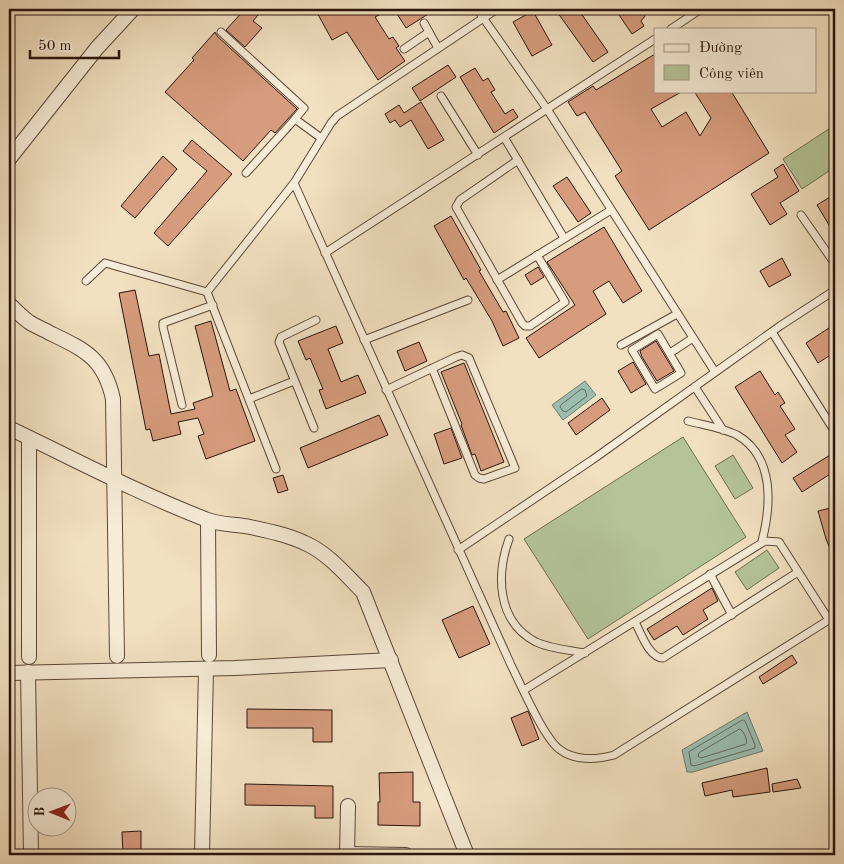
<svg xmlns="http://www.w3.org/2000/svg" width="844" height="864" font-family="'Old Standard TT',serif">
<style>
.green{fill:#b4c498;stroke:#6f6c52}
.water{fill:#9bbeb1;stroke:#6e7a6f}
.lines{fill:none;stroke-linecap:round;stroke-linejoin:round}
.shore{stroke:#62695e;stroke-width:1}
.building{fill:#d69c7d;stroke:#2a140c}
.service-casing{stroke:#5c4739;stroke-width:9}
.minor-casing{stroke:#5c4739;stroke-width:16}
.service{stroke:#f7ecd7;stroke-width:7}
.minor{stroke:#f7ecd7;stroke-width:14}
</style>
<rect width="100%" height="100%" fill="#f2e1c1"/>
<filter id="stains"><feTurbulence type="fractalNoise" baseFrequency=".004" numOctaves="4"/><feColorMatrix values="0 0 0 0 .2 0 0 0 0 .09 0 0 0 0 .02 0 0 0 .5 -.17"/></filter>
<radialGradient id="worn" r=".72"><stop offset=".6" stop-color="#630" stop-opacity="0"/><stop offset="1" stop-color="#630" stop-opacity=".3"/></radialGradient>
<g class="green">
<path d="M835,125V167L802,189L783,159Z"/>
<path d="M683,437L746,537L588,639L524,539Z"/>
<path d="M733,455L753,488L735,499L715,466Z"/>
<path d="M767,550L779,568L747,590L735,572Z"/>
</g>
<g class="water">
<path d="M585,381L596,395L563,420L552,405Z"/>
<path d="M747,712L763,751L693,772H687L682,750Z"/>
</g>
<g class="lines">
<g class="shore">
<path d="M582,389L585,390L587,396L566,412L563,411L560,407L561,405Z"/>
<path d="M743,720L745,721L755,745V748L694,766L691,765L689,752Z"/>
<path d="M740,729C744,731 748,741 746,744L701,758L698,756L699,753Z"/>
</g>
</g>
<g class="building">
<path d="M245,9H263L253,21L262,28L245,47L226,30Z"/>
<path d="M315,9H391L375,17L389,39L393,37L399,46L396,48L405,61L378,80L347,32L332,40Z"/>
<path d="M394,9H436L406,28Z"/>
<path d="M555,9H578L608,52L593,62Z"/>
<path d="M615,9H641L645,16L641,21L644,26L632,34Z"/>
<path d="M533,11L552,45L532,56L513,22Z"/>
<path d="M215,32L217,36L297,109L275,133L271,130L243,161L165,92L194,60L192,58Z"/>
<path d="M655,54V91H683L651,109L662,127L686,112L700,136L711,118L694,91H731L769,153L649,230L615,176L622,171L585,112L577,116L568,102L593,86L596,90Z"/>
<path d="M448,65L456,77L420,101L412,88Z"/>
<path d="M475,68L483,81L488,78L495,90L491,92L505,114L513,109L518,117L494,133L460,77Z"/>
<path d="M421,102L444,140L428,149L411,120L400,127L395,120L390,123L385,114L399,105L404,113Z"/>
<path d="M192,140L232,174L168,246L154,233L207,171L183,151Z"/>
<path d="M163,156L177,169L135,218L121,206Z"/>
<path d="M783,164L799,191L780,203L787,214L770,225L751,194L778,177L774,170Z"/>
<path d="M567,177L591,213L578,222L553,186Z"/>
<path d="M835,194V235L817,205Z"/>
<path d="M451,216L481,270L479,271L503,312L506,311L519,338L503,346L492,321L466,278L464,280L434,226Z"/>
<path d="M604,227L642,291L623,303L609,281L593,291L606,314L539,358L526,338L575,305L547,262Z"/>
<path d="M782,258L791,275L769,287L760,271Z"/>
<path d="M538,267L544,277L531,285L525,275Z"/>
<path d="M135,290L149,356L159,354L171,414L195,409L193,403L213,396L195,326L211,321L230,391L236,389L255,441L206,459L198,436L204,434L198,418L178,422L181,434L153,441L150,429L146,430L119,293Z"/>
<path d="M835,324V367L829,356L818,363L806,343Z"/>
<path d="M336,326L343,343L328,349L341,382L358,375L366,393L326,409L319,390L323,389L310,358L306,360L298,341Z"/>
<path d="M656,341L674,371L657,381L642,357L640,351Z"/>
<path d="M419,342L427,361L405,371L397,351Z"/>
<path d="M633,362L646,384L631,393L618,371Z"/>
<path d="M464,363L504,462L481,471L475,454L472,455L461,425L462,424L441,372Z"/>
<path d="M760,371L775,395L778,392L785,403L780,406L795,429L785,435L797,452L782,463L735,387Z"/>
<path d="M602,398L610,410L576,435L568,423Z"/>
<path d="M379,415L388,435L308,468L300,448Z"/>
<path d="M451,428L462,458L444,464L434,434Z"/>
<path d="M835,452V471L802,492L793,478Z"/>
<path d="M283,475L288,490L278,493L273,478Z"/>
<path d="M835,507V561L826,539L818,511Z"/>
<path d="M712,588L718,601L703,610L708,619L683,635L677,626L654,640L647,629Z"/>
<path d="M473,606L490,644L459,658L442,620Z"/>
<path d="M792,655L797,663L763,684L759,677Z"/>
<path d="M247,709L332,710V742H313V728H247Z"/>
<path d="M528,711L539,739L522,746L511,718Z"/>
<path d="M767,768L770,792L733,797L732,790L705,796L702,783Z"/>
<path d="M413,772V802H420V826L378,825V802H380L379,773Z"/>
<path d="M797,779L801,788L773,792L772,784Z"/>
<path d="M245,784L333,786V818H315V806L245,805Z"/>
<path d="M141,831V855H123L122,832Z"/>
</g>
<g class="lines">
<defs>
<g id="service">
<path d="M477,9L547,109L715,372"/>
<path d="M424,23L429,32"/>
<path d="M671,29L701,9"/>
<path d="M221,32L304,108L295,119L321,138"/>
<path d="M404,49L429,32L438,48"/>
<path d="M441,96L478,155"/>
<path d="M504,137L564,238"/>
<path d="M518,160L460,200L456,207L522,323L525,326H530L565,302L537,255"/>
<path d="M246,173L295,119"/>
<path d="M294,183L511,665C521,685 543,736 559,749C574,761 596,760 614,755L835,616"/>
<path d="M801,215L835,264"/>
<path d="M325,253L655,39"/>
<path d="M497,280L611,210"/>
<path d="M86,281L105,263L207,292L294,183L331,123L337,116L497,9"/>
<path d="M207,292L276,469"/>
<path d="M772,332L835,432"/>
<path d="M658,334L681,373L655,389L632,350Z"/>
<path d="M364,340L468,300"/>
<path d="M621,345L677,314"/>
<path d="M670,353L693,338"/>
<path d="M695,387L723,430"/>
<path d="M386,390L456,357L462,355L469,358L515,468L484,479L479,478L475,475L432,368"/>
<path d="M249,399L294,381"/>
<path d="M182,405L163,327V323L213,305"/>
<path d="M688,421C704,425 723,428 737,435C775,457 771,506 762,541"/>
<path d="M314,428L279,342L281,337L316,320"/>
<path d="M509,539C496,575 497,622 536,642C551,649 569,650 585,653"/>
<path d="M458,550L592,460L780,326L835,290"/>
<path d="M710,574L732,615"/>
<path d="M635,622C641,633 649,658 663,658L798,572"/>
<path d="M524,690L765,541L779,542L829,620"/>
</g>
<g id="minor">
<path d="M9,159L97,48L133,9"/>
<path d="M9,304C15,310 22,317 29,322C35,326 43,329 50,333C85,350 104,358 113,399L117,656"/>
<path d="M9,428C74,459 138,493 205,519C219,525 236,524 250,527C269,531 288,535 305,543C328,553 346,575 363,592L467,855"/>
<path d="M208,521L209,655"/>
<path d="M29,657V438"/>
<path d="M28,672L31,855"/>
<path d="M9,673L235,668L391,660"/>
<path d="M347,854L406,855"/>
<path d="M202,855L206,669"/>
<path d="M347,855L348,806"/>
</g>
</defs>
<use href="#service" class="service-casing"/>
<use href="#minor" class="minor-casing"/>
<use href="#service" class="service"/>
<use href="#minor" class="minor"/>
</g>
<rect width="844" height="864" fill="none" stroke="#f2e1c1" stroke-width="30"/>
<rect x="10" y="10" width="824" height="844" fill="none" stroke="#2a140c" stroke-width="2.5"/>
<rect x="15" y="15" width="814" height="834" fill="none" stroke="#2a140c"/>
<rect x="654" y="28" width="162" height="65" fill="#f7ecd7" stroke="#a59686"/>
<rect x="664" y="44" width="25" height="8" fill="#f7ecd7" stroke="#a59686"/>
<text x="699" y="52" font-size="15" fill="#2a140c">Đường</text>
<rect x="664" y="65" width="25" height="15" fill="#b4c498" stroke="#a59686"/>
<text x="699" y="78" font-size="15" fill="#2a140c">Công viên</text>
<g transform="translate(52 812) rotate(271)"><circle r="24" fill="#f7ecd7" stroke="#a59686"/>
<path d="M0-4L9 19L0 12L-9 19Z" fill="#8f2418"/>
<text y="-8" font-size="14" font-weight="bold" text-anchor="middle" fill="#2a140c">B</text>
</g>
<path d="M30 50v8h89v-8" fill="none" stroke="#2a140c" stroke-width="2.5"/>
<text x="38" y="50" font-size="15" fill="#2a140c" stroke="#f7ecd7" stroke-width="4" paint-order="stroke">50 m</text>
<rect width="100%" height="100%" filter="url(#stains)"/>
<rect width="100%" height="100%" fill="url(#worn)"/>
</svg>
